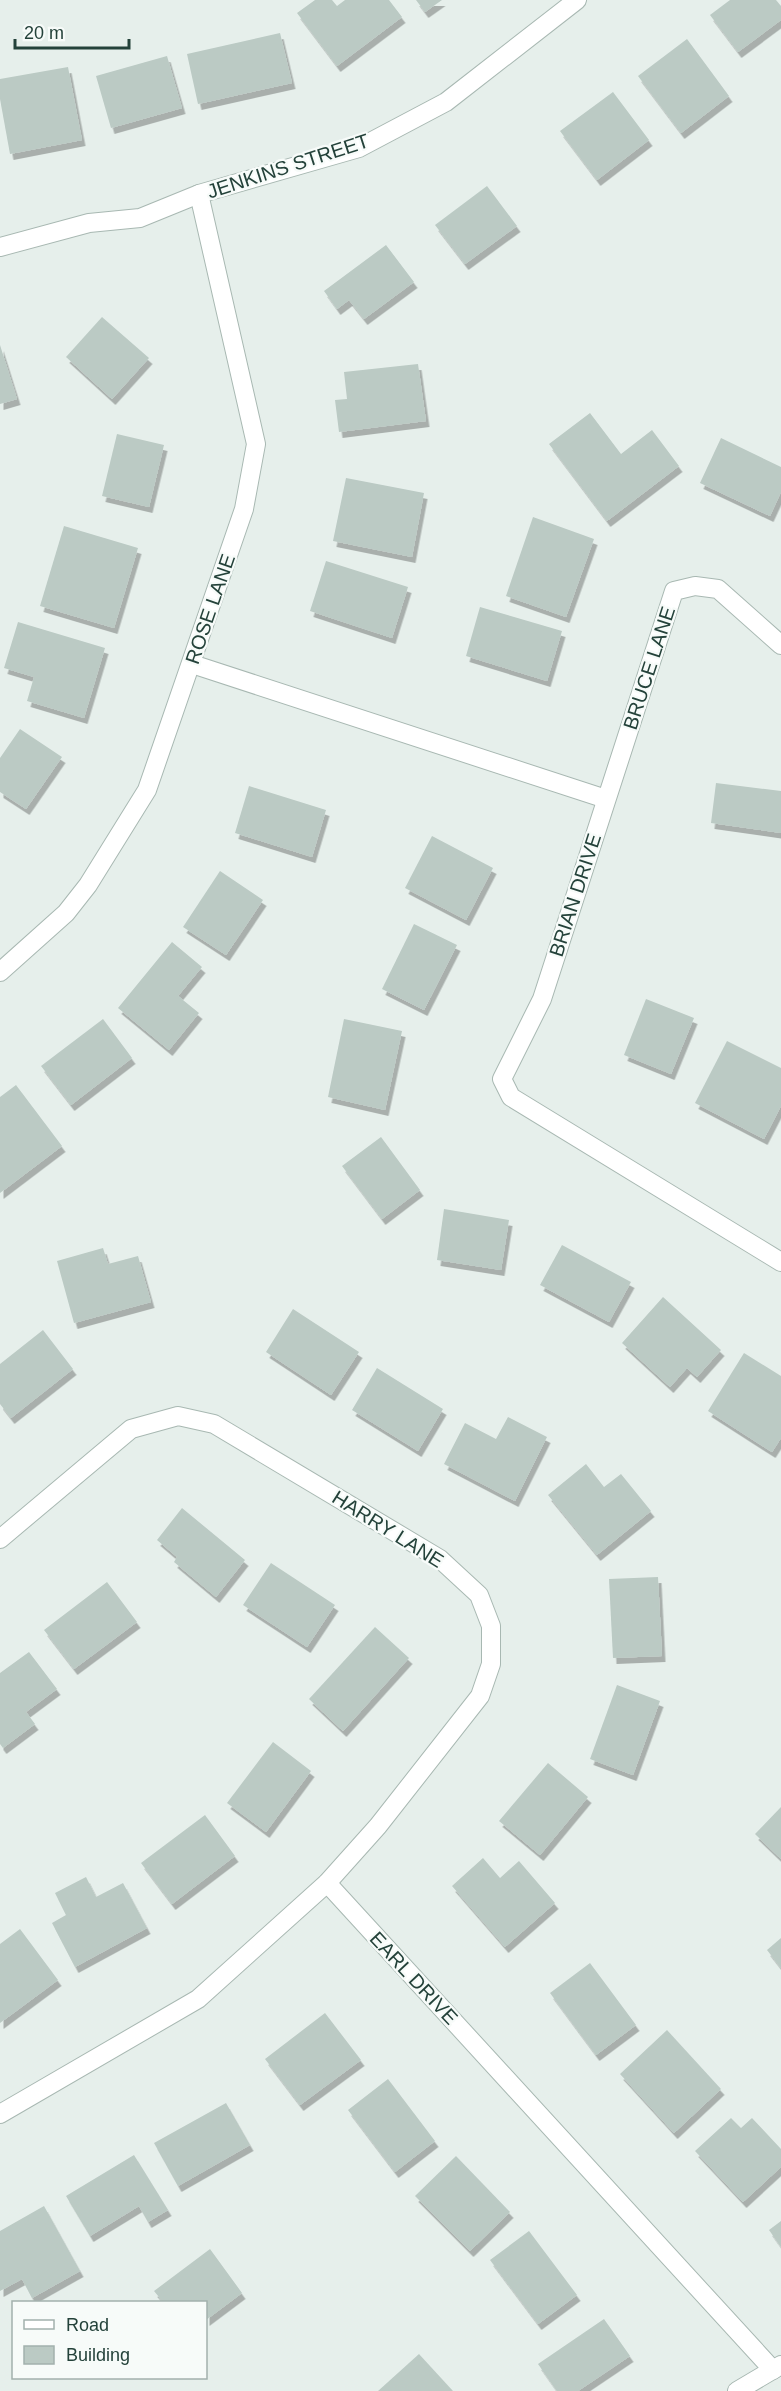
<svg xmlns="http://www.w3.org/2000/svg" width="781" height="2391" font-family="Arial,sans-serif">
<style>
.building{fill:#bbcac4;filter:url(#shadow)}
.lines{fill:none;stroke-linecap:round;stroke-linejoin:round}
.street-casing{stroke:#a8b8b2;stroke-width:20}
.street{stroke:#fff;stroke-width:18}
.labels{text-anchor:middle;stroke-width:4.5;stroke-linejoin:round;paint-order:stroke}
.street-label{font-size:20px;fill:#24423a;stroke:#f7fbf9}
</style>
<defs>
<filter id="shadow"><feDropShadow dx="3.5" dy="6" stdDeviation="0" flood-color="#0004"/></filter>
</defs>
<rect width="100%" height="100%" fill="#e6efeb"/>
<g class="building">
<path d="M315,0H332L337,6L345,0H389L402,17L337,66L297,13Z"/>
<path d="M416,0H442L425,12Z"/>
<path d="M730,0H776L781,6V20L738,52L710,15Z"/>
<path d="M280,33L292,83L198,104L187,54Z"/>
<path d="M687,39L729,96L681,133L638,76Z"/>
<path d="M167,56L182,108L111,128L96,76Z"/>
<path d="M68,67L82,140L10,154L0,99V79Z"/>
<path d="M613,92L649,140L597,180L560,131Z"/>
<path d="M487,186L517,226L465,264L435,225Z"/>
<path d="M386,245L414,282L364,319L349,300L337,309L324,291Z"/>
<path d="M102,317L149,358L112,399L66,357Z"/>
<path d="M0,345L17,399L0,404Z"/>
<path d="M418,364L426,421L339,432L335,400L347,399L344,372Z"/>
<path d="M590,413L621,454L652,430L679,466L607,521L549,444Z"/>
<path d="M117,434L164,445L149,507L102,496Z"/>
<path d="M721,438L781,467V492L770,516L700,483Z"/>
<path d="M346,478L424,493L412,557L333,541Z"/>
<path d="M533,517L594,539L566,617L506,596Z"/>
<path d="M64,526L138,548L114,628L40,606Z"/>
<path d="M326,561L408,587L392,638L310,611Z"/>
<path d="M480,607L562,631L547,681L466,656Z"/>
<path d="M18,622L105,648L84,718L27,701L34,677L4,668Z"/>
<path d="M20,729L62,757L26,809L0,792V758Z"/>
<path d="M716,783L781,791V833L711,823Z"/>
<path d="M249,786L326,810L312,857L235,833Z"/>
<path d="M432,836L493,868L466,920L405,888Z"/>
<path d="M220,871L263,900L226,955L183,927Z"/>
<path d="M414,924L457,945L424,1010L382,989Z"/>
<path d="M172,942L202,967L178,996L199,1013L169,1050L118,1008Z"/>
<path d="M646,999L694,1018L671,1074L624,1055Z"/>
<path d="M103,1019L132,1058L71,1105L41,1066Z"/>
<path d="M344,1019L402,1031L385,1110L328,1097Z"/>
<path d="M727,1041L781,1068V1106L764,1139L695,1103Z"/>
<path d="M16,1085L62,1146L0,1193V1097Z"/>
<path d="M381,1137L420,1190L382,1219L342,1166Z"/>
<path d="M444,1209L509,1220L501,1270L437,1260Z"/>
<path d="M562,1245L631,1282L609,1322L540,1285Z"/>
<path d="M103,1248L108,1264L138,1256L151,1302L74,1323L57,1261Z"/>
<path d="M663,1297L721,1350L697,1377L687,1368L670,1387L622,1343Z"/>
<path d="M293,1309L359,1352L331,1395L266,1352Z"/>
<path d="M43,1330L73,1369L11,1418L0,1404V1364Z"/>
<path d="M744,1353L781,1376V1438L772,1452L708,1411Z"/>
<path d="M377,1368L443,1409L418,1451L352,1410Z"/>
<path d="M508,1417L547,1437L515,1501L444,1464L465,1423L496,1439Z"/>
<path d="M586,1464L604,1487L621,1474L651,1511L597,1555L548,1495Z"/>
<path d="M182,1508L245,1560L216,1597L174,1562L177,1557L157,1540Z"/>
<path d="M271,1563L335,1605L307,1647L243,1605Z"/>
<path d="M658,1577L662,1656L613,1658L609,1579Z"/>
<path d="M107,1582L137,1622L74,1669L44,1630Z"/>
<path d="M375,1627L409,1658L343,1731L309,1699Z"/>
<path d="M29,1652L57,1689L26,1712L35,1724L3,1748L0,1744V1673Z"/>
<path d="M617,1685L660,1701L633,1775L590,1759Z"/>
<path d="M273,1742L311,1771L266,1832L227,1803Z"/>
<path d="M548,1763L588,1797L540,1855L499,1821Z"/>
<path d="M781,1807V1859L755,1834Z"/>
<path d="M205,1815L235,1856L172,1904L141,1863Z"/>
<path d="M483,1858L500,1878L519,1861L555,1903L505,1947L452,1886Z"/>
<path d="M86,1877L96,1897L123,1883L147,1928L75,1967L52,1923L66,1915L55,1893Z"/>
<path d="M20,1929L58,1980L0,2023V1944Z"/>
<path d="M781,1938V1968L767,1950Z"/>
<path d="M590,1963L636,2025L596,2055L550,1993Z"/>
<path d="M325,2013L361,2060L300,2105L265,2059Z"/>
<path d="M667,2030L721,2089L674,2133L620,2074Z"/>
<path d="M388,2079L435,2141L395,2172L348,2110Z"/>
<path d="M226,2103L250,2145L178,2186L154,2143Z"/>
<path d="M731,2118L741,2128L752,2118L781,2149V2167L743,2202L695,2151Z"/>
<path d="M134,2155L168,2210L148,2222L139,2206L90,2236L66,2196Z"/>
<path d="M456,2156L510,2212L470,2251L415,2196Z"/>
<path d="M44,2206L80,2271L32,2298L22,2279L0,2291V2231Z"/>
<path d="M781,2221V2247L769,2230Z"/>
<path d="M529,2231L577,2295L538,2324L490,2260Z"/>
<path d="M210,2249L242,2293L206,2320V2302H163L154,2291Z"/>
<path d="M604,2319L630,2356L578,2391H557L538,2364Z"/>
<path d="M419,2354L453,2391H378Z"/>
</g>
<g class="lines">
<defs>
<g id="street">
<path d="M0,247L89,223L140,218L199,194L359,148L446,102L577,0"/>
<path d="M781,645L718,589L695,586L674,591L542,999L502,1079L511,1097L781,1262"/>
<path d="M192,664L606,799"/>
<path d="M0,972L66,913L88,885L147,790L244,509L256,444L199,194"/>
<path d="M0,1539L131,1429L178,1416L214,1424L440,1559L479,1595L491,1626V1664L480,1696L378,1826L327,1883L198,1999L0,2114"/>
<path d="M327,1883L773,2370"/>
<path d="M737,2391L781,2365"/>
</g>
</defs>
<use href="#street" class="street-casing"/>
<use href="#street" class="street"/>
</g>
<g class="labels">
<g class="street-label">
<text transform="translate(288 166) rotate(-18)" y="7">JENKINS STREET</text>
<text transform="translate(210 609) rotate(-71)" y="7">ROSE LANE</text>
<text transform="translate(649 668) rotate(-72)" y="7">BRUCE LANE</text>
<text transform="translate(575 895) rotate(-72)" y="7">BRIAN DRIVE</text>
<text transform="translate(388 1529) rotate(32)" y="7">HARRY LANE</text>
<text transform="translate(414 1978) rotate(47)" y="7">EARL DRIVE</text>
</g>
</g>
<rect x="12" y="2301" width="195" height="78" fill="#f7fbf9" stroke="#a3b1ad" stroke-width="1.5"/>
<rect x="24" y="2320" width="30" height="9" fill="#ffffff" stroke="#a3b1ad" stroke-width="1.5"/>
<text x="66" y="2331" font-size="18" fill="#24423a">Road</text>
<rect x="24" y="2346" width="30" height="18" fill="#bbcac4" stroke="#a3b1ad" stroke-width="1.5"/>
<text x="66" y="2361" font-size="18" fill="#24423a">Building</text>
<path d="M15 39v9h114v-9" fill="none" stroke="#24423a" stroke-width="3"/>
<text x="24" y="39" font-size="18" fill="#24423a" stroke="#f7fbf9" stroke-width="4.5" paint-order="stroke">20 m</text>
</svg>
